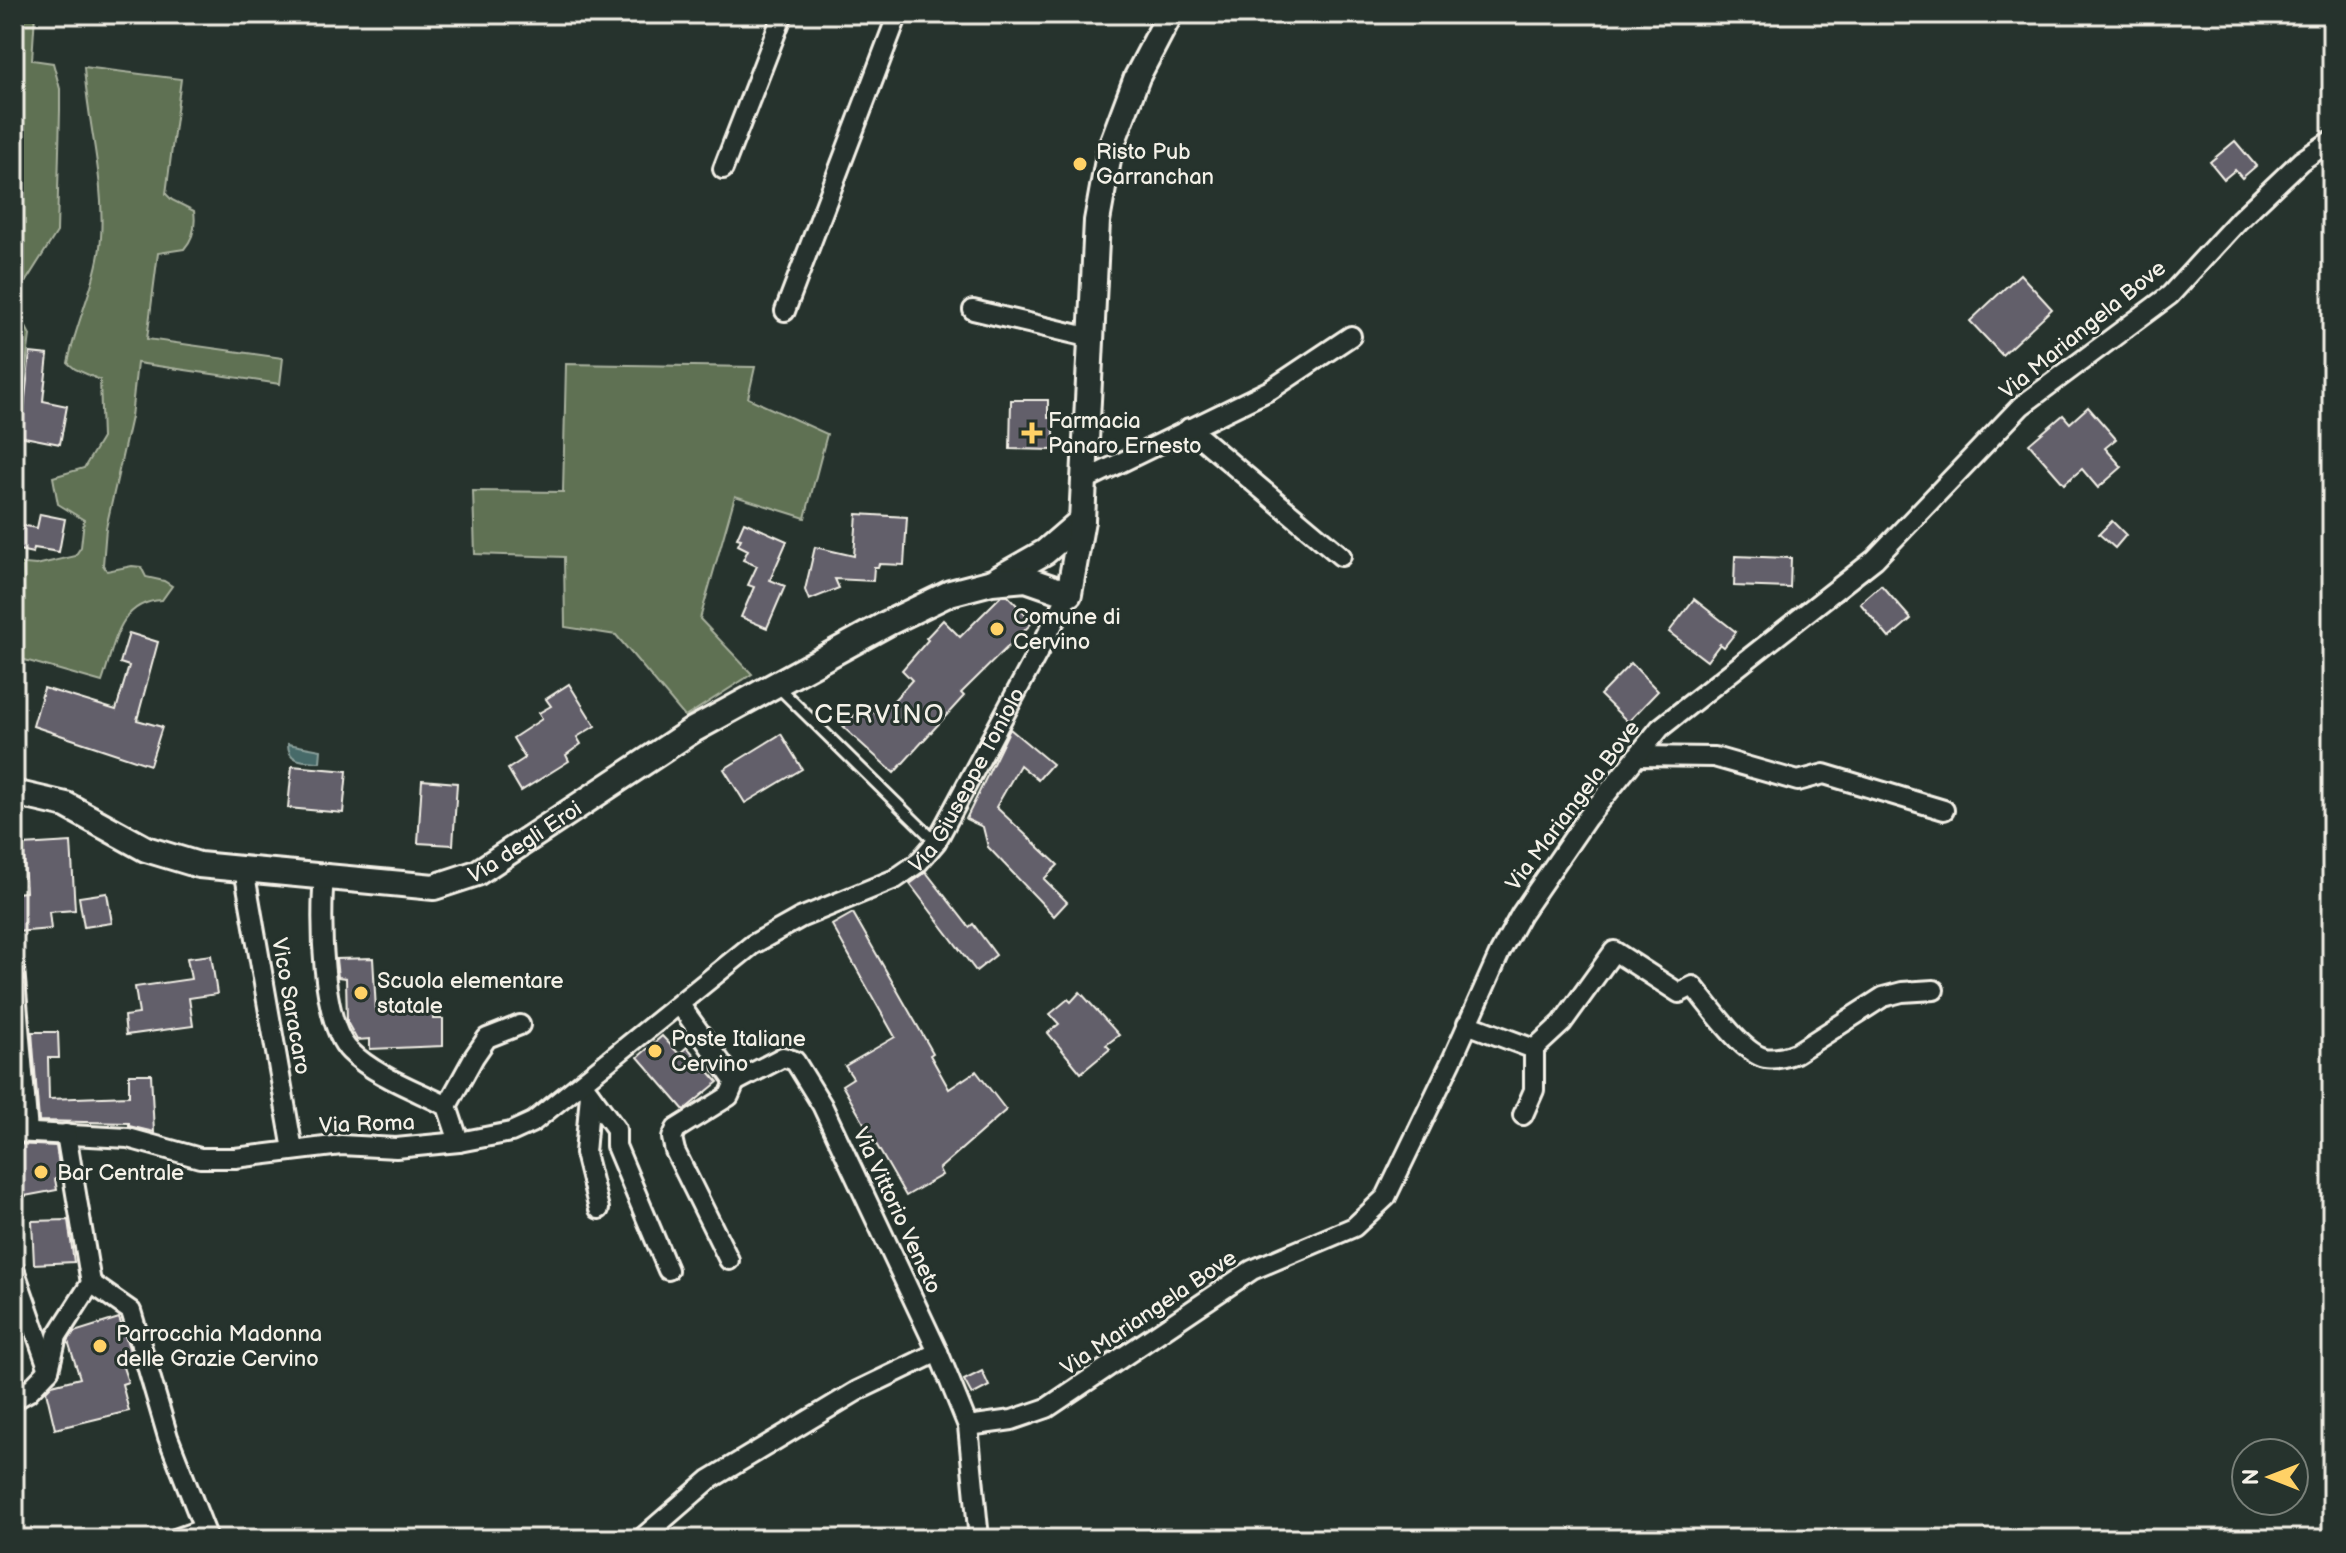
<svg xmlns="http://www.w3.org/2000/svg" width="2346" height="1553" font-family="'Balsamiq Sans',sans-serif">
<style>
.green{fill:#5e7153;stroke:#a9b19e;stroke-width:2}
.water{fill:#476b69;stroke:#8ca19c;stroke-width:2}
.building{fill:#625e6a;stroke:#f4f1e8;stroke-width:2}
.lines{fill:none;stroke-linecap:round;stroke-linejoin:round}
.service-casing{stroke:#f4f1e8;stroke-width:15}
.minor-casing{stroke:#f4f1e8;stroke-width:24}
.tertiary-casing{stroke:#f4f1e8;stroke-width:30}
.service{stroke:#26332d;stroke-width:9}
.minor{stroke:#26332d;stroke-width:18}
.tertiary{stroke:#26332d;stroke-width:24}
.poi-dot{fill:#ffd166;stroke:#26332d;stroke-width:3}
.labels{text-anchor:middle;stroke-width:6;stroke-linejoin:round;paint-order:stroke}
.poi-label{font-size:22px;fill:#f4f1e8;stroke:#26332d;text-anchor:start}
.street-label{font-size:22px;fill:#f4f1e8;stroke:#26332d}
.quarter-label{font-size:26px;letter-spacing:2px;fill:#f4f1e8;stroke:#26332d}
</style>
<rect width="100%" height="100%" fill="#26332d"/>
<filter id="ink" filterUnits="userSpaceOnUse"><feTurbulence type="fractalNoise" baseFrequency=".0125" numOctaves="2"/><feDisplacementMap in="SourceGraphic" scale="16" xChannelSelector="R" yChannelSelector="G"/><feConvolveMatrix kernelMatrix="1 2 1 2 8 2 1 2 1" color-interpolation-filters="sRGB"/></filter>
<g filter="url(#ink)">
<g class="green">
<path d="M14,14H35L32,60L53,63L60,89V110L57,232L14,300Z"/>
<path d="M84,67L181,79L166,194L172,200L194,211C196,225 194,238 184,249L158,253L147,339L283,358L280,384L137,363L131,417L106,528L103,565L107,571L132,566L141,567L146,577L164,581L172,586L162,600C117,602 115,645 102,682L14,657V563L36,565L75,556L81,547L84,520L58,504L53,477L84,468L102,438L100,380L75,369L68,363C76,321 98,280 101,238C105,180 88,125 84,67Z"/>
<path d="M14,304L30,335L21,406L14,405Z"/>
<path d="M566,364L755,367L748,398L827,434L805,518L735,496L700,619L752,674L685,717L616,635L565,627L564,557L475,554L473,491L563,492Z"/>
</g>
<path class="water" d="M288,744L321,750L320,762C305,761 288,763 288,744Z"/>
<g class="building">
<path d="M2235,141L2256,166L2242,178L2235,170L2224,179L2210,162Z"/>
<path d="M2020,274L2052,309L2002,355L1970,321Z"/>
<path d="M30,353L48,355L43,401L67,406L60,444L14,435V414L23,416Z"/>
<path d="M1011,400H1048V418H1054V450L1010,449Z"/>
<path d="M2088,407L2116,439L2105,448L2122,467L2098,488L2082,469L2064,484L2029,444L2063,415L2070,423Z"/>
<path d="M40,514L65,519L59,552L34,548L33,553L14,549V524L37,528Z"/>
<path d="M857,514L907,517L904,565L879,564L878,567H874L873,581L835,579L839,588L809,600L805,590L815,547L854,556Z"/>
<path d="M2112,521L2126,535L2115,548L2099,534Z"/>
<path d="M744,522L787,541L770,580L785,586L767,628L741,617L754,587L748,585L757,566L743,560L748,550L738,545L741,539L737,538Z"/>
<path d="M1735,556L1791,558L1790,588L1734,586Z"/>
<path d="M1881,585L1911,619L1889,638L1860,603Z"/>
<path d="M1001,596H1008L1033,622L961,693L964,696L894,773L843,727L865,704L879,717L912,680L902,670L928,640L926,638L943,620L960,637Z"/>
<path d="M1694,599L1736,632L1724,647L1720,644L1707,661L1669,632Z"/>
<path d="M129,633L158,642L137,720L162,727L150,765L33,726L44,688L116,710L129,666L120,663Z"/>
<path d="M1631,663L1658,691L1628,722L1600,695Z"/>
<path d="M569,684L595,726L577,737L581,744L566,755L569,761L521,791L508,769L525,758L513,738L542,719L539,713L551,706L546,699Z"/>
<path d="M1010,729L1052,764L1038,780L1020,765L996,807L1058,865L1044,879L1067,902L1054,916L988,847L983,827L966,819Z"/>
<path d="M781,734L802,769L745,803L724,769Z"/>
<path d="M292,766L347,771L343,813L288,808Z"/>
<path d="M422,780L457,783L453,845L418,843Z"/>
<path d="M71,842L75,910L49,912L51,929L15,932L14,893L26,892L23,845Z"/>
<path d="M926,872L969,927L973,924L996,955L976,971L910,884Z"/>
<path d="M107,893L112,923L84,927L79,897Z"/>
<path d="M853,913L933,1053L930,1055L949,1089L976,1071L1006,1110L939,1169L942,1175L906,1196L842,1085L853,1078L845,1066L895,1037L832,925Z"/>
<path d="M211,955L217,994L189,998L193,1026L126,1035L124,1016L139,1014L135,987L191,979L187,958Z"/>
<path d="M373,958L376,1010L433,1009V1019H443V1046L370,1049V1039L357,1040L347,1022L346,978L338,977L336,959Z"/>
<path d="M1080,992L1119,1035L1106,1045L1110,1049L1081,1073L1048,1033L1059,1024L1050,1014L1068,999L1071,1002Z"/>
<path d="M32,1032H58L59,1058H48L49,1099L129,1096V1074H151L154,1132L129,1126V1123L39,1121Z"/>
<path d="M662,1036L679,1054L687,1047L718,1082L684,1110L638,1057Z"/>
<path d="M14,1144L56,1146L61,1178L55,1179L57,1190L14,1198Z"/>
<path d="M68,1220L74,1262L34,1264L32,1221Z"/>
<path d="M119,1318L132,1357L121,1361L128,1382L122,1384L129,1411L55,1429L46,1391L52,1385L80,1378L68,1341L74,1332Z"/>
<path d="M982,1371L989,1386L972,1395L964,1380Z"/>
</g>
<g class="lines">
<defs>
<path id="service" d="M776,685L936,842"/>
<g id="minor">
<path d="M723,169L783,14"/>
<path d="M973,310L1092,338"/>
<path d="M785,311L898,14"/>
<path d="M1189,428L1341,556"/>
<path d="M1085,480L1270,390L1351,336"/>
<path d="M1637,756L1714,757L1798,781L1824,774L1944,810"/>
<path d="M244,869L293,1150"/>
<path d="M324,877C320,916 321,1023 350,1051C375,1076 416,1090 447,1106L459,1142"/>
<path d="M14,968L28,1132"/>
<path d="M680,1005L735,1082L783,1057L795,1061L822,1105L938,1352L968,1426L979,1539"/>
<path d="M1467,1024L1534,1049L1562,1023L1614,951L1679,993L1693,986C1709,1005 1742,1053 1765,1058C1776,1060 1786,1057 1796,1053L1883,997L1902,992L1934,990"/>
<path d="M583,1084L616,1129V1146L668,1270"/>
<path d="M590,1094L585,1153L599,1209"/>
<path d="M447,1106L474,1057L487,1038L520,1025"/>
<path d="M1523,1115L1534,1090V1049"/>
<path id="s1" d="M14,1132L128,1138L200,1158H235L341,1145L396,1148L459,1142L511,1132L533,1122L752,945L800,918L895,879L918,863L936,842L1069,594"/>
<path d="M729,1260L675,1151L672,1138L676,1129L729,1096L735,1082"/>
<path d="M14,1269L49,1370"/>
<path d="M91,1283L131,1311L168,1437L208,1539"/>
<path d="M14,1400L28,1392L49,1370L57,1336L91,1283L66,1134"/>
<path d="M968,1426L1012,1420L1047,1408L1252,1270L1354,1227L1386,1197L1452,1060L1500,952L1521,914L1587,818L1660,728L1875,559L2021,406L2170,295L2239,220L2301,161L2332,140"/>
<path d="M175,1539L203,1529"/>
<path d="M641,1539L709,1480L857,1391L938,1352"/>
</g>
<g id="tertiary">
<path d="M999,578L1045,552L1082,520"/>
<path id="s2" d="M14,793L66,805L146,849L199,865L434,887L477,873L693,730L888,623L950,593L992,582L1026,579L1069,594L1082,520L1097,221L1110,149L1137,77L1170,14"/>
</g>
</defs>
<use href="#service" class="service-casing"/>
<use href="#minor" class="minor-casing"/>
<use href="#tertiary" class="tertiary-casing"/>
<use href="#service" class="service"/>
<use href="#minor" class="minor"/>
<use href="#tertiary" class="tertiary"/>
</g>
</g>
<g class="poi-dot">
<circle cx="1080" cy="164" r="8"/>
<path d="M1028 421h8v8h8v8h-8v8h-8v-8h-8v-8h8z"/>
<circle cx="997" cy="629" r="8"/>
<circle cx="361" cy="993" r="8"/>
<circle cx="655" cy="1051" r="8"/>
<circle cx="41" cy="1172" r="8"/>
<circle cx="100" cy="1346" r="8"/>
</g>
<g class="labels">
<g class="poi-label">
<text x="1096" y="159">Risto Pub<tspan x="1096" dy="25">Garranchan</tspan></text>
<text x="1048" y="428">Farmacia<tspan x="1048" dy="25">Panaro Ernesto</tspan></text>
<text x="1013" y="624">Comune di<tspan x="1013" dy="25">Cervino</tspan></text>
<text x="377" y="988">Scuola elementare<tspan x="377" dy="25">statale</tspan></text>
<text x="671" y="1046">Poste Italiane<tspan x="671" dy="25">Cervino</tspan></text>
<text x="57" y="1180">Bar Centrale</text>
<text x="116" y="1341">Parrocchia Madonna<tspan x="116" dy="25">delle Grazie Cervino</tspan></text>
</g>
<g class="street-label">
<text transform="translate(2082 329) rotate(-39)" y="8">Via Mariangela Bove</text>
<text dy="8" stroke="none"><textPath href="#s1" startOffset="1090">Via Giuseppe Toniolo</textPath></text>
<text transform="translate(1572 805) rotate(-53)" y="8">Via Mariangela Bove</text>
<text dy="8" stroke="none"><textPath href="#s2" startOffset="538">Via degli Eroi</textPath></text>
<text transform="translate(292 1006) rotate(80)" y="8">Vico Saracaro</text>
<text transform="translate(367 1123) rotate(-2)" y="8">Via Roma</text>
<text transform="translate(898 1210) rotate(65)" y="8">Via Vittorio Veneto</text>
<text transform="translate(1148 1312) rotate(-34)" y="8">Via Mariangela Bove</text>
</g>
<g class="quarter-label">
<text x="880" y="723">CERVINO</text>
</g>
</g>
<rect width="2346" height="1553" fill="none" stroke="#26332d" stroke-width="48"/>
<rect x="24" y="24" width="2298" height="1505" fill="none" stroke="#f4f1e8" stroke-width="3" filter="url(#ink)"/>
<g transform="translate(2270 1477) rotate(270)"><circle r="38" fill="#26332d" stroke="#787f78" stroke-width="2"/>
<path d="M0-6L14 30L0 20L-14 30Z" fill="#ffd166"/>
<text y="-12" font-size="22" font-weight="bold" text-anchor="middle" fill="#f4f1e8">N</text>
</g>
</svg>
